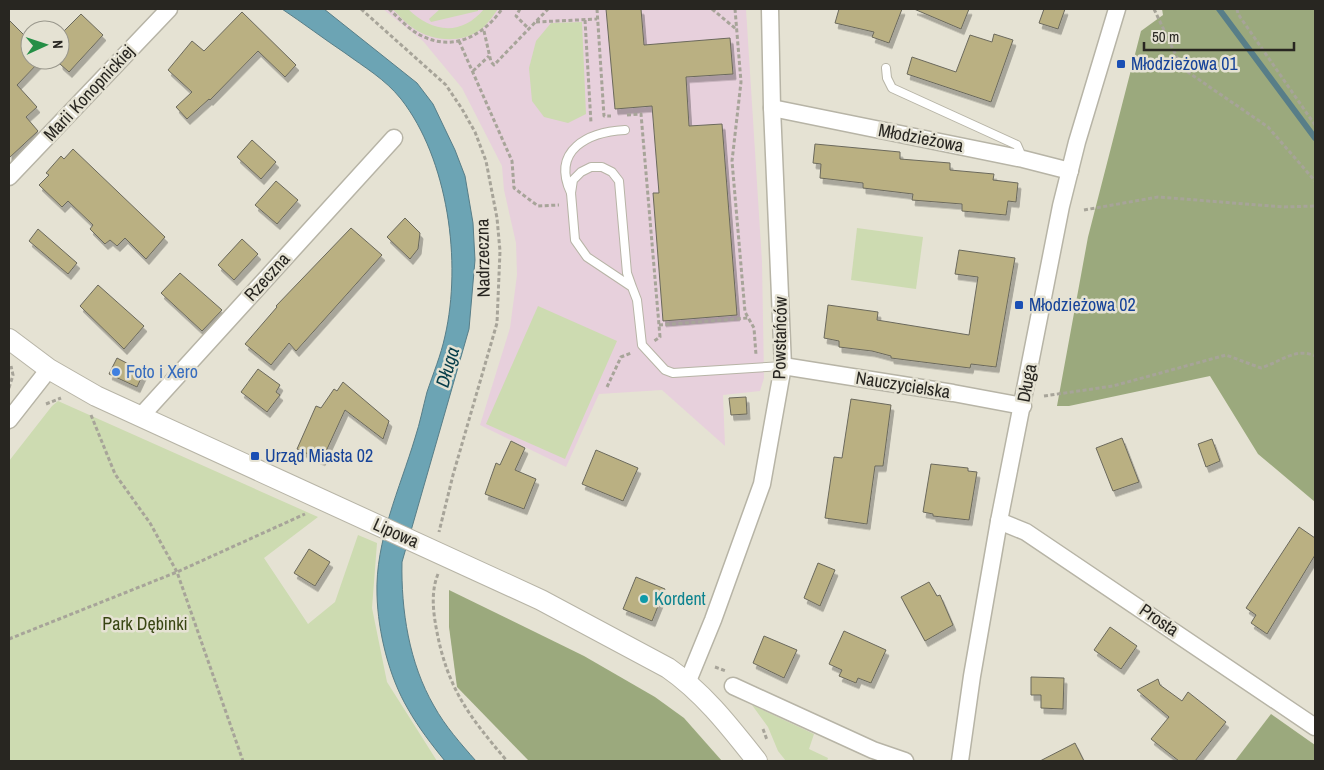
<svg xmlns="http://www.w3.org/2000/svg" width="1324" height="770" font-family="'Archivo Narrow',sans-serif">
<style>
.education{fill:#e7d0dc}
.green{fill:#cddbb1}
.forest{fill:#9ba97d}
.water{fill:#6ca4b4;stroke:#587e88}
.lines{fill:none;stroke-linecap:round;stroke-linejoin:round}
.stream{stroke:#587e88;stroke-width:6}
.building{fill:#bab082;stroke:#6b695c;filter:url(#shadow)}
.service-casing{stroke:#b7b4a6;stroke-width:10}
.minor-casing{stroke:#b7b4a6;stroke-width:19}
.tertiary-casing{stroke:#b7b4a6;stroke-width:22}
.path{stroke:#a7a499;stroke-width:3;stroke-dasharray:4 2.5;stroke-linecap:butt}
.service{stroke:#fff;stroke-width:8}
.minor{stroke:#fff;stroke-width:16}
.tertiary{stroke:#fff;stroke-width:20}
.transit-dot{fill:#1a4fb4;stroke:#e5e2d3;stroke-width:2}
.shop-dot{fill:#3f7fe0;stroke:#e5e2d3;stroke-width:2}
.culture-dot{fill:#0f9aa8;stroke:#e5e2d3;stroke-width:2}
.labels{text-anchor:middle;stroke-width:5;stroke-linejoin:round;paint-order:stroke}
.transit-label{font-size:18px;fill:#164399;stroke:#e5e2d3;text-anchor:start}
.street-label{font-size:18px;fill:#282621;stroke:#e5e2d3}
.shop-label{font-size:18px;fill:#366cbe;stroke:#e5e2d3;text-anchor:start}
.culture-label{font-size:18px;fill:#0d838f;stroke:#e5e2d3;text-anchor:start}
.park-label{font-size:18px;fill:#384512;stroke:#e5e2d3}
.water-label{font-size:19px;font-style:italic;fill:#063d49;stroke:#e5e2d3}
</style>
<defs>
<filter id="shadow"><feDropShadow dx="3" dy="5.5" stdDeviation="0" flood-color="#0004"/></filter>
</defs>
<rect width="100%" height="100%" fill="#e5e2d3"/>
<path class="education" d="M383,9H746L762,262L764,378L760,391L723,395L725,446L662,390L599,394L566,467L480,425L510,328L517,275L516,243L504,190L502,166L462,88L423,41Z"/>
<g class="green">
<path d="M392,9H408C431,32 461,37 484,9H498C493,16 487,25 480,30C461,44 431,41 413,28C405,23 399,15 392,9Z"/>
<path d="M440,9H478V11L431,22L429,19Z"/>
<path d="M582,22L586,114L568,123L544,117L532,101L529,68L536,41L551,23Z"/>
<path d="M857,228L923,237L916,289L851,280Z"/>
<path d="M538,306L617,341L565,459L486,424Z"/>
<path d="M58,401L318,517L264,558L308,624L335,602L358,535L377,543L372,608L387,682L437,761H9V461L52,406Z"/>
<path d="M752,705L814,734L809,749L828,758L827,761H786L778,751L768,727Z"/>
</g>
<g class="forest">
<path d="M1162,9H1315V502L1258,454L1210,376L1069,406H1057L1088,237L1141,31L1163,15Z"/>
<path d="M449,590L584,656L655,697L684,718L722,761H529L457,687L449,627Z"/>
<path d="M1271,714L1315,745V761H1235Z"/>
</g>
<path class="water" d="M282,9H324L417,83L433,104L455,150L465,176L473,223L475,260L469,329L402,562C401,610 409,663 434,706C445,726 461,744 476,761H445C432,745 418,727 408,709C389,677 378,632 377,595C375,541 400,488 415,438C420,423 423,407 427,392C433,374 441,355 445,336C462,262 448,159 401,99C385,79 364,67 345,53C324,39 303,23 282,9Z"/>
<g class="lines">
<path class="stream" d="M1219,9L1315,138"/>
</g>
<g class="building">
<path d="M606,9H641L644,45L730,38L733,74L686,77L689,126L722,124L737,315L663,321L653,193H659L652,106L615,109Z"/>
<path d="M839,9H902L889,43L872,37L874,32L835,23Z"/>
<path d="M914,9H969L961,29Z"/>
<path d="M1044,9H1065L1058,29L1039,23Z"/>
<path d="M242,12L296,65L285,77L258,51L210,100L209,99L187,119L176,107L192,92L168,70L192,41L204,51Z"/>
<path d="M81,14L103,35L69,72L60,64V35Z"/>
<path d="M9,20L30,41V60H41L17,85L37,107L26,117L38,131L9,158Z"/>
<path d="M994,34L1013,40L991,102L907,74L912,57L956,72L970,35L992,42Z"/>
<path d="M252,140L276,162L261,179L237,157Z"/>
<path d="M815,144L900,152V159L950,163V170L994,174L993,180L1018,183L1016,202L1008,201L1006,215L962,211V204L912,200L913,194L863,188V183L820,178L821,164L813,163Z"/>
<path d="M73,149L165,237L146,259L125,238L117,246L110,240L105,244L90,229L93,225L68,201L62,207L39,185L49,175L46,173L61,156L64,159Z"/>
<path d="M276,181L298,200L277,224L255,205Z"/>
<path d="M405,218L420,233L418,249L410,259L387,237Z"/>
<path d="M351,228L382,255L296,351L289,343L271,365L245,344L277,307L276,306Z"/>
<path d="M38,229L77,263L68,274L29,241Z"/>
<path d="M242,239L258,254L234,280L218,265Z"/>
<path d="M959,250L1015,258L996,367L971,364L970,368L891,358V356L872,351L839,347V341L824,338L828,305L878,312L877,320L969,335L978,277L955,274Z"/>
<path d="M180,273L222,310L202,331L161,293Z"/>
<path d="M98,285L144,326L124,349L80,306Z"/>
<path d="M117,358L144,372L137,387L109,374Z"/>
<path d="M258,369L280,385L276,392L280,395L267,412L241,392Z"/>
<path d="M343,382L389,421L383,439L345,410L322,460L297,449L316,406L321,408L334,389L337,391Z"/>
<path d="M746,397L747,414L731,415L729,398Z"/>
<path d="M851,399L891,405L883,466H875L867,524L825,518L834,457L842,458Z"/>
<path d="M1122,438L1139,482L1113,491L1096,448Z"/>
<path d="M1212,439L1220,461L1206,467L1198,444Z"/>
<path d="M511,441L525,448L515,470L536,479L524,509L485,494L496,463L500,465Z"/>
<path d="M596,450L638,468L623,501L582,484Z"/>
<path d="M931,464L968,468V471L977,472L969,520L933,516V514L923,512Z"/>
<path d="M1299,527L1315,538V555L1267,634L1251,623L1256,615L1246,608Z"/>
<path d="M309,549L330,562L315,586L294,573Z"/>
<path d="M818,563L835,570L820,606L804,598Z"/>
<path d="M636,577L665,589L652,621L623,609Z"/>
<path d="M929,582L937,596L940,595L953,625L925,641L901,597Z"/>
<path d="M1110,627L1137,646L1121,669L1094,650Z"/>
<path d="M844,631L886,650L871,683L858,678L856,683L839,676L842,670L829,664Z"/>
<path d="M764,636L797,650L784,678L753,663Z"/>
<path d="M1031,677L1064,678L1063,709L1041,708V695H1031Z"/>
<path d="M1158,679L1160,685L1182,701L1188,692L1226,722L1195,761H1179L1151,739L1169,717L1137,690Z"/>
<path d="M1075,743L1084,761H1040Z"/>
</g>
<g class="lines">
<defs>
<g id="service">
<path d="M886,68L887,78L892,88L1017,145L1023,159"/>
<path d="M571,193C551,150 588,132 625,130"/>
<path d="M632,287L627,273L619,181L612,172L602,167H591L581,172L573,180L571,193L575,240L587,257L632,287L637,300L642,345L665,370L673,373L783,366"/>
</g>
<g id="minor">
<path d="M772,108L1023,159L1070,171"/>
<path d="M9,177L169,9"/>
<path d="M783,366L953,393L1023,406"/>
<path d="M141,416L394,138"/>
<path d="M9,420L49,369"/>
<path d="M999,521L1026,532L1315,727"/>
<path d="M688,681L713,620L762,484L783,366L772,108L770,9"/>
<path d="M733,686L873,750L905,761"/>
<path d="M960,761L972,676L999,521L1061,206L1077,142L1117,9"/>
</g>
<path id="tertiary" d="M9,339L49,369L96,396L541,600L668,668C704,693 730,727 757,761"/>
</defs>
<use href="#service" class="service-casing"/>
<use href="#minor" class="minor-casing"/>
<use href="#tertiary" class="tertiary-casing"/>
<g class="path">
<path d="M361,9L446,85L462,109L475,132L486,161L497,218L500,251L497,323L453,475L439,532"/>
<path d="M389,9C399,18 409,30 422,36C454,52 484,35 502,9"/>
<path d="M520,9L516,16L529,29"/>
<path d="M597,9L604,116H611"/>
<path d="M712,9L736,29"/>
<path d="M735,9L741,82L732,161L745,312L754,328L756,355"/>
<path d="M1154,9L1182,68L1268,127L1315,181"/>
<path d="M1237,9L1238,14L1315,125"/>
<path d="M585,20L591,123"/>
<path d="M536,22L597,19"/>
<path d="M484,31L491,62L494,65L548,9"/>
<path d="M459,41L512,161L514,188L538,206L559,205"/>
<path d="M473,71L489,56"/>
<path d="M627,115L641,114L660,337L654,341"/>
<path d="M1084,210L1158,197L1284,207L1315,206"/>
<path d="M659,325L748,318"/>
<path d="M607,387L621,357L631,353"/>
<path d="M9,388L13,375L11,366"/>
<path d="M1044,396L1113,386L1226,355L1261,368C1280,362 1296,347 1315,356"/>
<path d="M46,404L61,398"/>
<path d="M91,415L115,474L150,523L177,572L243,761"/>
<path d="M438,574C431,591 433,610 436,627C447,688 468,715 507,761"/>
<path d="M9,639L177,572L305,514"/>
<path d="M715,667L726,671"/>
<path d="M763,729L767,740"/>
</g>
<use href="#service" class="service"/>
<use href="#minor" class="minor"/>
<use href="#tertiary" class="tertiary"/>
</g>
<g class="transit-dot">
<rect x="1116" y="59" width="10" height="10" rx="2.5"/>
<rect x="1014" y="300" width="10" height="10" rx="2.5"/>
<rect x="250" y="451" width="10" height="10" rx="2.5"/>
</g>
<circle class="shop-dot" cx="116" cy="372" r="5"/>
<circle class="culture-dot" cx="644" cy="599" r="5"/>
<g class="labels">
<g class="transit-label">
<text x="1131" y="70">Młodzieżowa 01</text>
<text x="1029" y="311">Młodzieżowa 02</text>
<text x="265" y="462">Urząd Miasta 02</text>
</g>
<g class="street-label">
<text transform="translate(89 93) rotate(-47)" y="6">Marii Konopnickiej</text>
<text transform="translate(921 138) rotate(11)" y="6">Młodzieżowa</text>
<text transform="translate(483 258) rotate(-91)" y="6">Nadrzeczna</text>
<text transform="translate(267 277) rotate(-48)" y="6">Rzeczna</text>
<text transform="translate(780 338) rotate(-89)" y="6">Powstańców</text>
<text transform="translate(1027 383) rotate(-79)" y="6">Długa</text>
<text transform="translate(903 385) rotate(9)" y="6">Nauczycielska</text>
<text transform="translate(396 533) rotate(24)" y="6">Lipowa</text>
<text transform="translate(1159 620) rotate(34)" y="6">Prosta</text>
</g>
<g class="shop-label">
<text x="126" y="378">Foto i Xero</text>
</g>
<g class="culture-label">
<text x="654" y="605">Kordent</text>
</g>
<g class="park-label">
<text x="145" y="630">Park Dębinki</text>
</g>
<g class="water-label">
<text transform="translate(447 367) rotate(-74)" y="7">Długa</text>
</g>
</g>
<rect width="1324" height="770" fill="none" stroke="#282621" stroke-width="20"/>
<g transform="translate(45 45) rotate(87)"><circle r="24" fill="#e5e2d3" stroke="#99978c"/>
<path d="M0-4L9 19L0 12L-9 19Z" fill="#258f46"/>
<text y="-8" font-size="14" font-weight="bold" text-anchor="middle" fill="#282621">N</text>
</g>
<path d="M1144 42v8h150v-8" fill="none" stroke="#282621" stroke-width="2.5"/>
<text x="1152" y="42" font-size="15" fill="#282621" stroke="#e5e2d3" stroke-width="4" paint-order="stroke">50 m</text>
</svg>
